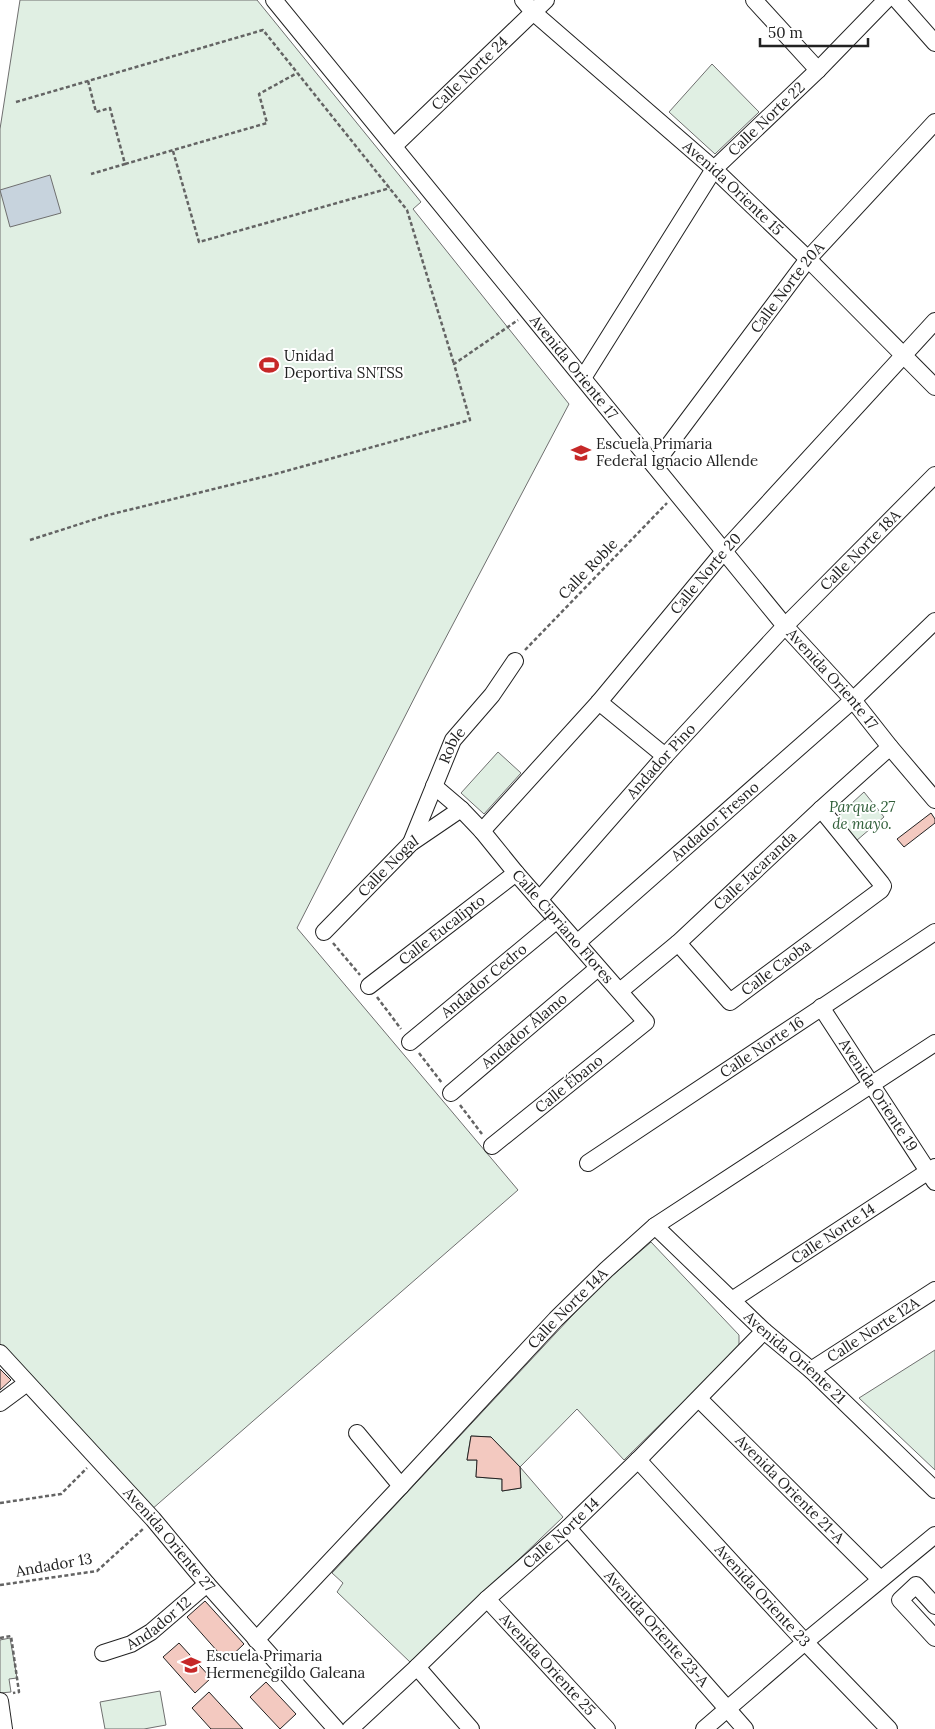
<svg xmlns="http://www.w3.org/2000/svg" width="935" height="1729" font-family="Lora,serif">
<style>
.green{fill:#e0efe3;stroke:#6f6f6f;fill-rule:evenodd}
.water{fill:#c7d3dd;stroke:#6f6f6f}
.building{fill:#f3c9c0;stroke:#222}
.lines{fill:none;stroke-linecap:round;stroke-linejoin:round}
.minor-casing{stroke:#222;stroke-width:18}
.path{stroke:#646464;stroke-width:2.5;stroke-dasharray:4 2.5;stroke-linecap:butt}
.minor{stroke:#fff;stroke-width:16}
.labels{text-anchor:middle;stroke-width:4;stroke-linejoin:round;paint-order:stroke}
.street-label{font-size:15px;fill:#222;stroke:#fff}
.poi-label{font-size:15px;fill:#222;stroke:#fff;text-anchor:start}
.park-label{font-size:15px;font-style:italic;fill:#2f5e38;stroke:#fff}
</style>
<rect width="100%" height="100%" fill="#fff"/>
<g class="green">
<path d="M20,0H257L421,202L413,209L569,404L423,681L297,928L518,1190L151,1510L0,1344V129Z"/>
<path d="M712,64L759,112L715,154L669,112Z"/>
<path d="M498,752L521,773L484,814L461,793Z"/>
<path d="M864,792L884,817L856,841L837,817Z"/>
<path d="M651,1242L739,1335V1347L624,1460L577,1409L520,1467L563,1517L411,1663L337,1592L343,1583L332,1573L597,1289ZM471,1436L491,1437L520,1467L521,1488L502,1491V1479L476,1477L477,1460H467Z"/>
<path d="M935,1350V1470L859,1398Z"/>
<path d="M10,1638L17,1678L9,1679L11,1692L0,1693V1640Z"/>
<path d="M160,1691L166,1725L144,1729H105L100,1702Z"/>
</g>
<path class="water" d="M50,175L61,213L10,227L0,190Z"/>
<g class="building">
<path d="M931,813L935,819V823L904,847L897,839Z"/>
<path d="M0,1369L11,1380L0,1390Z"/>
<path d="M471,1436L491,1437L520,1467L521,1488L502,1491V1479L476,1477L477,1460H467Z"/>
<path d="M205,1601L244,1644L226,1661L187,1617Z"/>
<path d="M179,1643L211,1678L195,1693L163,1657Z"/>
<path d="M266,1682L296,1714L280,1729L250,1697Z"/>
<path d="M209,1692L243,1729H211L192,1708Z"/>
</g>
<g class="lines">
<defs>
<g id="minor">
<path id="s1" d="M274,0L785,626L853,700L890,747L935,800"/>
<path id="s2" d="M523,0L533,12L714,169L808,259L935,387"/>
<path d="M754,0L818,70"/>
<path d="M897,0L935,43"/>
<path id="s3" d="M394,146L546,0"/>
<path id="s4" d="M583,378L714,169L818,70L886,0"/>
<path id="s5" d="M654,465L808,259L935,122"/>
<path d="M599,702L665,756"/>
<path id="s6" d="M434,786L461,809L482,831L516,873L646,1022L492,1146"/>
<path id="s7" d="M482,831L599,702L725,550L935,321"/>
<path id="s8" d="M411,843L453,740L492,695L515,661"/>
<path id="s9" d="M539,900L665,756L785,626L935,475"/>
<path id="s10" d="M324,932L411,843L461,809"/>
<path id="s11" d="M577,943L853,700L935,621"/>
<path id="s12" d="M678,943L730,1002L881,890L883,886L881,883L821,809"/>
<path id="s13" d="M369,986L516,873"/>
<path id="s14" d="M620,991L678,943L821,809L890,747"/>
<path id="s15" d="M821,1007L935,1182"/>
<path id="s16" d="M410,1042L557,920"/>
<path id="s17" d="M451,1093L598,968"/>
<path id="s18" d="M588,1163L935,932"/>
<path id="s19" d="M655,1226L764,1331L811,1370L935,1490"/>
<path id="s20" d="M732,1300L935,1167"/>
<path id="s21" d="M0,1353L153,1519L207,1584L336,1729"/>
<path id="s22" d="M811,1370L935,1290"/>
<path id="s23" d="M699,1399L880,1579"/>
<path d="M0,1403L27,1383"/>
<path d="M357,1433L401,1486"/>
<path id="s24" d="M638,1460L805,1642L889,1729"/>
<path id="s25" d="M568,1528L745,1729"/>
<path id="s26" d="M487,1599L607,1729"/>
<path d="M935,1606L916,1585L900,1600L935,1638"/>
<path id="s27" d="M256,1640L401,1486L556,1319L606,1270L655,1226L935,1043"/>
<path id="s28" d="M103,1653L131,1644L151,1632L207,1584"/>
<path d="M417,1667L471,1729"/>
<path d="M0,1701L4,1729"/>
<path id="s29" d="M350,1729L417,1667L487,1599L568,1528L638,1460L764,1331"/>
<path d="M704,1729L805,1642L935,1535"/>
</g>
</defs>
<use href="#minor" class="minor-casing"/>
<g class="path">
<path d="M88,81L96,112L110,108L125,164L91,174"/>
<path d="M16,102L263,30L407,210L454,364"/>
<path d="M173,151L199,242L390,188"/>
<path d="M125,164L267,123L259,94L297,73"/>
<path d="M30,540L108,515L279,473L470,420L454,364L518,320"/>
<path d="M525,650L667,503"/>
<path d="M333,943L360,975"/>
<path d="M377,997L401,1029"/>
<path d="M419,1053L442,1083"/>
<path d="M460,1105L482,1134"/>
<path d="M0,1503L61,1494L87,1468"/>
<path d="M0,1585L97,1571L143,1529"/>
<path d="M0,1638L11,1636L19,1692L13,1693"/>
</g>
<use href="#minor" class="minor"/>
</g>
<defs>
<symbol id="stadium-bare" viewBox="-9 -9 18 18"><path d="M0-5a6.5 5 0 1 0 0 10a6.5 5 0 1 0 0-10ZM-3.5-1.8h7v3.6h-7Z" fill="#c62828" stroke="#fff" stroke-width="2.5" paint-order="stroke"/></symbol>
<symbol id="school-bare" viewBox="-9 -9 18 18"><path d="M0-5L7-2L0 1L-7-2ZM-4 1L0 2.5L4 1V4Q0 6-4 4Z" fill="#c62828" stroke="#fff" stroke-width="2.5" paint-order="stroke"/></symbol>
</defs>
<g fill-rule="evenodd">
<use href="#stadium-bare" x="255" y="351" width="28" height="28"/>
<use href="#school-bare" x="567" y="439" width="28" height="28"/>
<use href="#school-bare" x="177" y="1651" width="28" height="28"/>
</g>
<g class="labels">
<g class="street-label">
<text dy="5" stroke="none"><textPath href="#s3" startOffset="105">Calle Norte 24</textPath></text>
<text dy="5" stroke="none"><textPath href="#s4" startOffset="319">Calle Norte 22</textPath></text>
<text dy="5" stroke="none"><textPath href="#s2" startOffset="282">Avenida Oriente 15</textPath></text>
<text dy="5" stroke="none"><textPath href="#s5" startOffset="222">Calle Norte 20A</textPath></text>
<text dy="5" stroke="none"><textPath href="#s1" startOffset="474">Avenida Oriente 17</textPath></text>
<text dy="5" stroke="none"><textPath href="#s9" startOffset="475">Calle Norte 18A</textPath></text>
<text transform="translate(588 569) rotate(-46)" y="5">Calle Roble</text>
<text dy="5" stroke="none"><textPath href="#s7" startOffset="341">Calle Norte 20</textPath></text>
<text dy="5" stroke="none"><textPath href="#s1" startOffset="879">Avenida Oriente 17</textPath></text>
<text dy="5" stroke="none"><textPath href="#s8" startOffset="106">Roble</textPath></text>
<text dy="5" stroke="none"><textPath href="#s9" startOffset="185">Andador Pino</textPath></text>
<text dy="5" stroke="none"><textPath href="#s11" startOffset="184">Andador Fresno</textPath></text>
<text dy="5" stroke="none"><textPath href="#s10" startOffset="92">Calle Nogal</textPath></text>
<text dy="5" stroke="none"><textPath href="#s14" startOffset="181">Calle Jacaranda</textPath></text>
<text dy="5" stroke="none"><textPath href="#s6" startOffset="191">Calle Cipriano Flores</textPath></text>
<text dy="5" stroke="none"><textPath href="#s13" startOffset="92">Calle Eucalipto</textPath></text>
<text dy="5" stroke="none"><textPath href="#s12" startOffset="136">Calle Caoba</textPath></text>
<text dy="5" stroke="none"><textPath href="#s16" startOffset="96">Andador Cedro</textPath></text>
<text dy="5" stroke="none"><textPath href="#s17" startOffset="96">Andador Álamo</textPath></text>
<text dy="5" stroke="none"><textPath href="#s18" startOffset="209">Calle Norte 16</textPath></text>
<text transform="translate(569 1084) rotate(-39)" y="5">Calle Ébano</text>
<text dy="5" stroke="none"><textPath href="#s15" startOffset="105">Avenida Oriente 19</textPath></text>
<text dy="5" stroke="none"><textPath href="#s20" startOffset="121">Calle Norte 14</textPath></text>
<text dy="5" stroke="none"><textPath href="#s27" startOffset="455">Calle Norte 14A</textPath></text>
<text dy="5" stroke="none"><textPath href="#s22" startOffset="74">Calle Norte 12A</textPath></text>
<text dy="5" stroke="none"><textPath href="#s19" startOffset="192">Avenida Oriente 21</textPath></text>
<text dy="5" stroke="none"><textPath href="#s23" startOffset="128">Avenida Oriente 21-A</textPath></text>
<text dy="5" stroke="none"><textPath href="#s29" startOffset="288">Calle Norte 14</textPath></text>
<text dy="5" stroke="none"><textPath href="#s21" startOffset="252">Avenida Oriente 27</textPath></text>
<text transform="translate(54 1565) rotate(-10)" y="5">Andador 13</text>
<text dy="5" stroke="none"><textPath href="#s24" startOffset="184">Avenida Oriente 23</textPath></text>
<text dy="5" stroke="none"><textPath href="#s28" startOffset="64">Andador 12</textPath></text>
<text dy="5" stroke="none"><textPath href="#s25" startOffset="134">Avenida Oriente 23-A</textPath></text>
<text dy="5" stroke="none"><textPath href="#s26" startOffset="89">Avenida Oriente 25</textPath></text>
</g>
<g class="poi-label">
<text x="284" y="361">Unidad<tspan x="284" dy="17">Deportiva SNTSS</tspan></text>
<text x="596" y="449">Escuela Primaria<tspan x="596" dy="17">Federal Ignacio Allende</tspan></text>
<text x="206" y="1661">Escuela Primaria<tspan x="206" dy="17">Hermenegildo Galeana</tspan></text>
</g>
<g class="park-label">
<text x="862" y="812">Parque 27<tspan x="862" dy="17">de mayo.</tspan></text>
</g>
</g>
<path d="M760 38v8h108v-8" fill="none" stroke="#222222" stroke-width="2.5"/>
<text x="768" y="38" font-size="15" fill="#222222" stroke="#ffffff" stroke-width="4" paint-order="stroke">50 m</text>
</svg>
